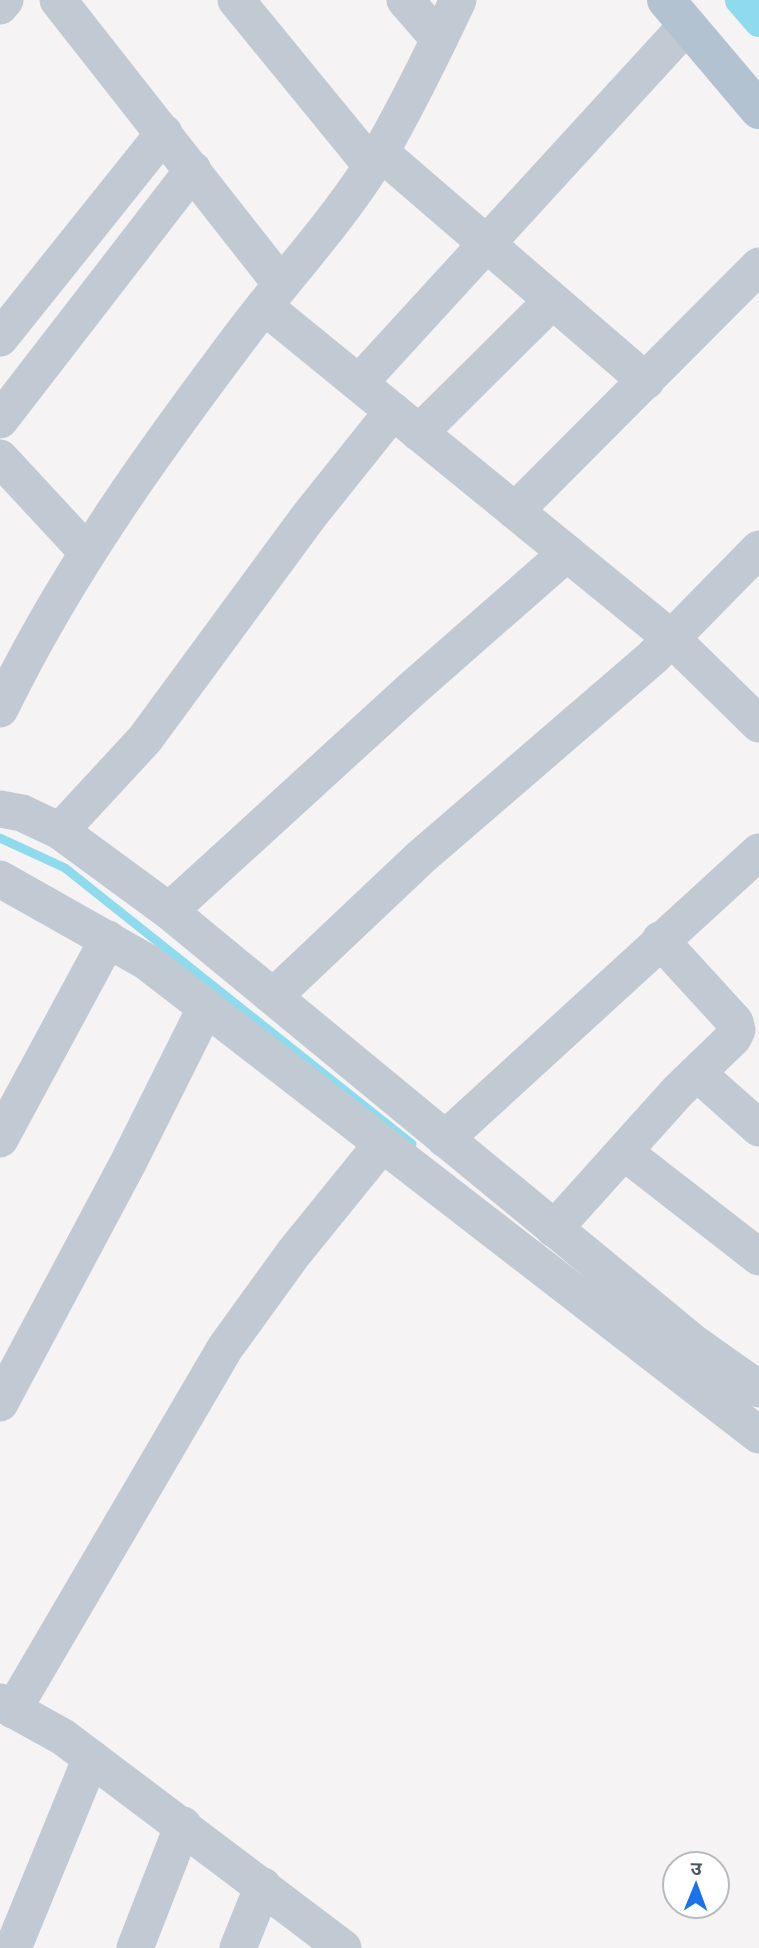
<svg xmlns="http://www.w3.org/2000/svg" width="759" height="1948" font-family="Barlow,'Noto Sans Devanagari',sans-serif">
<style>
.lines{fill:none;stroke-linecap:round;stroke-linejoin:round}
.stream{stroke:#90daee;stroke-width:9}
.canal{stroke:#90daee;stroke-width:30}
.minor{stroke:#c1cad2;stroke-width:37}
.major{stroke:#b3c2d1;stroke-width:38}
</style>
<rect width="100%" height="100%" fill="#f5f3f3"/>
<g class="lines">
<path class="stream" d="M0,838L65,868L412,1144"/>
<path class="canal" d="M740,0L759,22"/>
<g class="minor">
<path d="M58,0L281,284"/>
<path d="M236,0L371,165"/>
<path d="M405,0L439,39"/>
<path d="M0,6L5,0"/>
<path d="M380,152L646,381"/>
<path d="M264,306L671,638L759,724"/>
<path d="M0,338L164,133"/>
<path d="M359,383L687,25"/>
<path d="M0,420L193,170"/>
<path d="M419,433L552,301"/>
<path d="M0,458L87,552"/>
<path d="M515,511L759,266"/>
<path d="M0,709C68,569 157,447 250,324C294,267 344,213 381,151C409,102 434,51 458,0"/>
<path d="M0,809L22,813L60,831L169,911L695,1344L759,1389"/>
<path d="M60,831L145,739L309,516L393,411"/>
<path d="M0,879L147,962L759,1435"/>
<path d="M169,911L412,689L567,553"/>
<path d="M274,996L421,857L653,657L759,549"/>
<path d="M697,1073L759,1128"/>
<path d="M0,1139L108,939"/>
<path d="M445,1139L759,852"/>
<path d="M624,1152L759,1257"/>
<path d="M554,1229L678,1091L733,1038L737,1030L735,1022L660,940"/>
<path d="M0,1403L128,1163L206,1007"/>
<path d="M0,1702L63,1737L343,1948"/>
<path d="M13,1710L225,1348L293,1254L382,1144"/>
<path d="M13,1948L91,1758"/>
<path d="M135,1948L183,1825"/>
<path d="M238,1948L263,1886"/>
</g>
<path class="major" d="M666,0L759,110"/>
</g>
<g transform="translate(696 1885) rotate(1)"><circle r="33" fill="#ffffff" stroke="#b7bbc0" stroke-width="2"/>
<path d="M0-5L12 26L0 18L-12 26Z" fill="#1a73e8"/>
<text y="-10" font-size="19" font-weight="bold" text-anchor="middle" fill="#4a5661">उ</text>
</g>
</svg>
